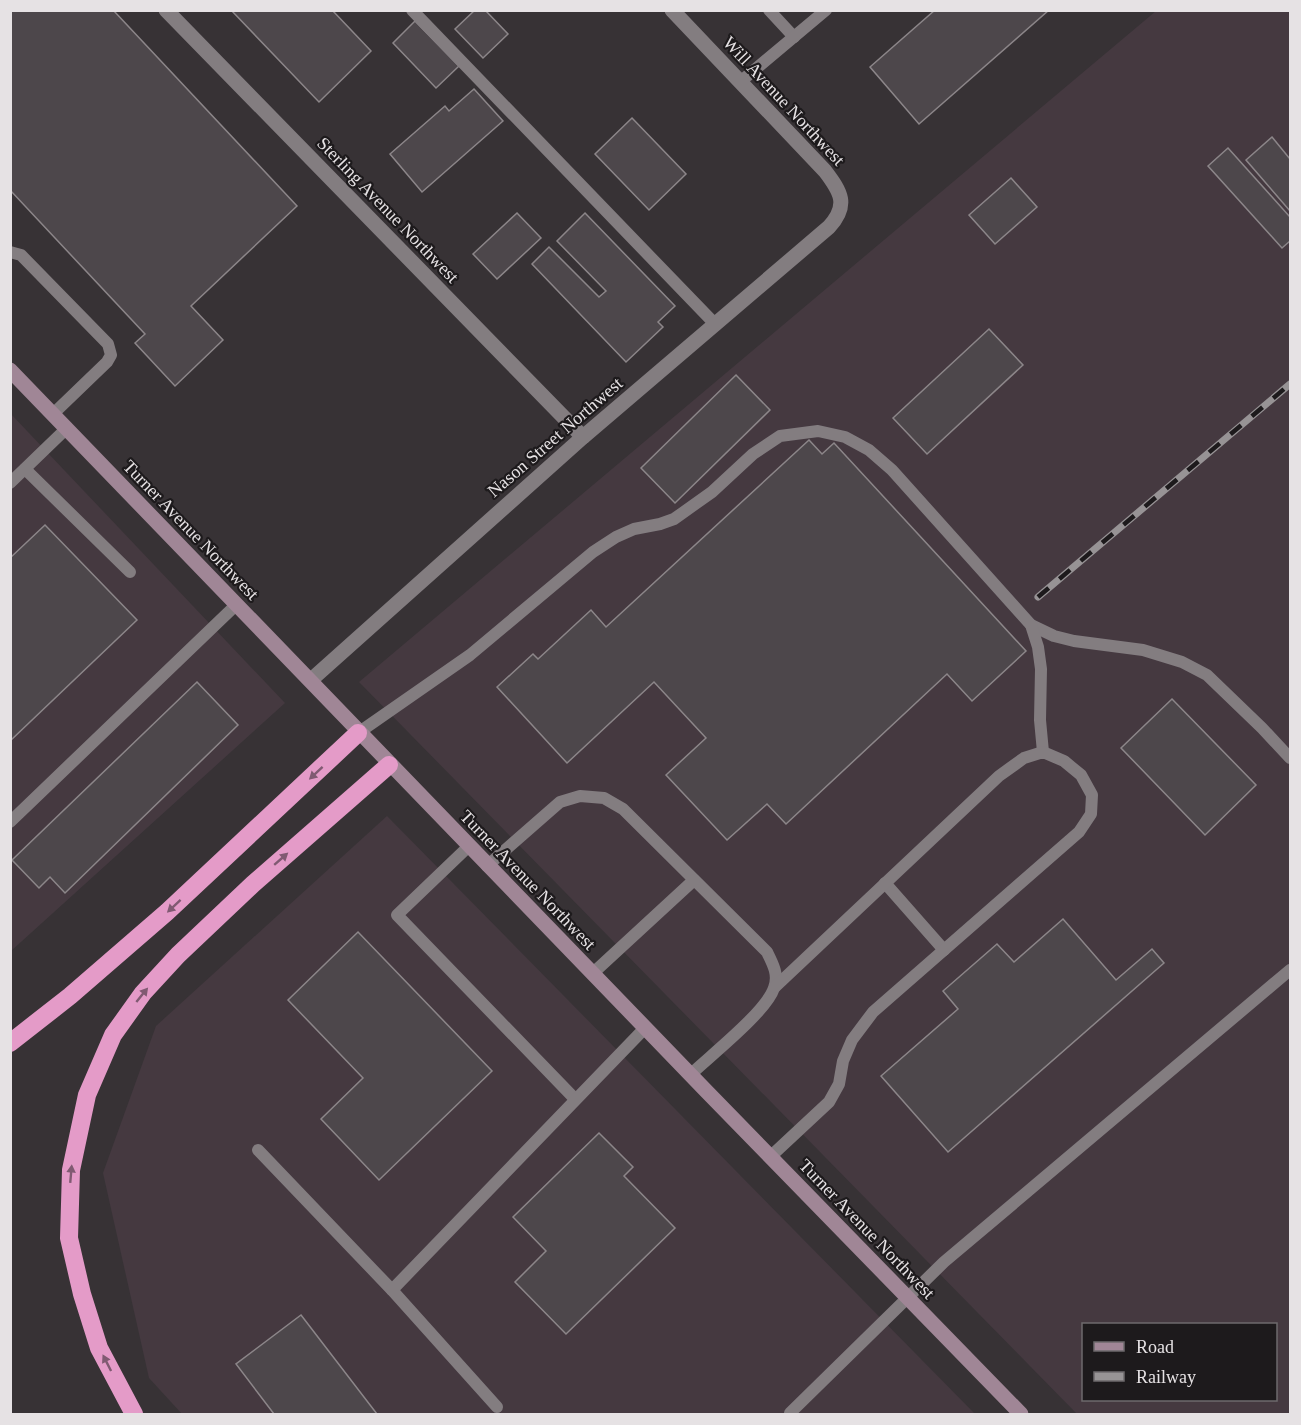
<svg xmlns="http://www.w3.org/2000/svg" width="1301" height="1425" font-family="'Times New Roman',serif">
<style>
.built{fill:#453940;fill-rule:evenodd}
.building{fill:#4d474b;stroke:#8c8689;stroke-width:1.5}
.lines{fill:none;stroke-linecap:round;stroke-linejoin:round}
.lane{stroke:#837d80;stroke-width:12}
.street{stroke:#837d80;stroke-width:15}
.secondary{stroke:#a08696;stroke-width:15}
.highway{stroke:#e49bc8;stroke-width:18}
.rail-casing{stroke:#979395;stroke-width:7}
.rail{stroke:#1d1a1c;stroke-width:4.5;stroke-dasharray:14;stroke-linecap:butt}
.oneway{fill:#805a72}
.labels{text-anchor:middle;stroke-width:4.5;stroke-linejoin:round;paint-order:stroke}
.street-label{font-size:18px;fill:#e6e2e4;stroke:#1d1a1c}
</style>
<rect width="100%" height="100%" fill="#373235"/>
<g class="built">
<path d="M1156,11H1290V1414H1077L359,682ZM1084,1324H1276V1400H1084Z"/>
<path d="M10,413L285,703L11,951H10Z"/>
<path d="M387,816L975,1414H182L149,1378L103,1173L156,1026Z"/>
</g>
<g class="building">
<path d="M10,10H113L297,206L191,306L223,340L175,386L135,343L145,334L10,190Z"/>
<path d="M231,10H332L371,51L319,102Z"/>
<path d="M475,10H485L508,34L483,58L455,29Z"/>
<path d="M935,10H1049L919,124L870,67Z"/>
<path d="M415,21L459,66L436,88L393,43Z"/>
<path d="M474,89L503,121L422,192L390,154L445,106L449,111Z"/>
<path d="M632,118L686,174L649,210L595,154Z"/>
<path d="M1272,137L1290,159V211L1246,160Z"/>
<path d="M1228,148L1290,217V241L1282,248L1208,166Z"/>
<path d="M1011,178L1037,207L995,244L969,215Z"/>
<path d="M517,213L541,238L497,279L473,254Z"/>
<path d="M585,213L675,306L658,322L663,327L626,362L532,264L549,247L599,297L606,291L557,241Z"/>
<path d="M989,329L1023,365L927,454L893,418Z"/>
<path d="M736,375L770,410L675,503L641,468Z"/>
<path d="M809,440L822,454L834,443L1026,651L972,701L947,674L786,824L767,804L727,840L666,775L706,738L654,682L567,763L497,687L533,654L538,659L591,610L606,627Z"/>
<path d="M45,525L137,620L10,741V558Z"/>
<path d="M197,682L238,725L65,893L50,877L39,888L12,860Z"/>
<path d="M1172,699L1256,785L1205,835L1121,748Z"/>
<path d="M1063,919L1116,980L1152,949L1164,963L948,1152L881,1076L958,1009L943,991L997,944L1014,962Z"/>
<path d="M358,932L492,1071L379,1180L321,1119L363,1078L288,1000Z"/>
<path d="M599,1133L633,1167L624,1176L675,1228L566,1334L515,1282L546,1251L513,1217Z"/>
<path d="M301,1315L377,1414H274L236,1364Z"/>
</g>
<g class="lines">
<g class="lane">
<path d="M412,10L716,325"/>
<path d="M769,10L794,37"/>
<path d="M740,82L826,10"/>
<path d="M10,252L21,255L108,344L111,355L107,362L53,414"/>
<path d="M25,469L130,572"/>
<path d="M10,483L67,428"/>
<path d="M1031,625L1054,636L1074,641L1143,650L1182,662L1207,675L1262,728L1290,758"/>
<path d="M358,733L470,655L593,552L616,537L634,529L660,524L674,519L712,492L753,454L780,436L818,431L845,437L869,450L892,470L1031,625L1038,647L1041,669L1040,720L1043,752"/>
<path d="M10,822L236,605"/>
<path d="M468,847L397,915L575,1099"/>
<path d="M487,866L560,802L580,796L604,798L623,809L767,952C773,964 779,975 774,988C766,1012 711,1055 690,1075"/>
<path d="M885,883L944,950"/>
<path d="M592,974L694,880"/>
<path d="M258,1150L392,1290"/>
<path d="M770,1157L829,1102L839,1084L843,1061L852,1040L873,1012L1079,832L1091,814L1092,795L1081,775L1064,761L1043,752L1024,758L999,776L775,987"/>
<path d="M497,1407L392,1290L645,1028"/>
<path d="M790,1413L944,1262L1290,970"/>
</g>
<g class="street">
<path d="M166,10L583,437"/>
<path d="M311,680L583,437L829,227C849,205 841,192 825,171L672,10"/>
</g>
<path class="secondary" d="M10,370C347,719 682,1068 1021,1414"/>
<g class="highway">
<path d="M10,1043L70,996L167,912L358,733"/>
<path d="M134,1414L99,1348L82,1294L69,1238L71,1170L87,1095L113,1035L143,993L178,955L253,884L389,765"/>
</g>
<defs>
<path id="rail" d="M1038,597L1290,384"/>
</defs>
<use href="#rail" class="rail-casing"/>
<use href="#rail" class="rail"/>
</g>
<defs><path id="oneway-solid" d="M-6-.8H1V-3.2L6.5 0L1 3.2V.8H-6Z" transform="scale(1.5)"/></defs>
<g class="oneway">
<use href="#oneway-solid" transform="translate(316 773) rotate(137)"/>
<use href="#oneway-solid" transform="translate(281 859) rotate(-41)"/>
<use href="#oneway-solid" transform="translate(174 906) rotate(137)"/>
<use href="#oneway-solid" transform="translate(142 995) rotate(-51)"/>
<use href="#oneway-solid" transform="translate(71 1174) rotate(-85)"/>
<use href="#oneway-solid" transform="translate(107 1363) rotate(-117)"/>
</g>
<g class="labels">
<g class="street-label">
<text transform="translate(784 101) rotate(47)" y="6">Will Avenue Northwest</text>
<text transform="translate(388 210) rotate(46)" y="6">Sterling Avenue Northwest</text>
<text transform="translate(555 437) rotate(-41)" y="6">Nason Street Northwest</text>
<text transform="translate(191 530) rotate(46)" y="6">Turner Avenue Northwest</text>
<text transform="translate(528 880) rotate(46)" y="6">Turner Avenue Northwest</text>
<text transform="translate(867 1229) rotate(46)" y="6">Turner Avenue Northwest</text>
</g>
</g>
<rect width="1301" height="1425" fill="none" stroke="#e6e2e4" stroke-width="24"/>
<rect x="1082" y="1323" width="195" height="78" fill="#1d1a1c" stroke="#6d6a6c" stroke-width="1.5"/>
<rect x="1094" y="1342" width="30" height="9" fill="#a08696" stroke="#6d6a6c" stroke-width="1.5"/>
<text x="1136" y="1353" font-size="18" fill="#e6e2e4">Road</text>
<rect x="1094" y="1372" width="30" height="9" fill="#979395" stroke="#6d6a6c" stroke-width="1.5"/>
<text x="1136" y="1383" font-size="18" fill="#e6e2e4">Railway</text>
</svg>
